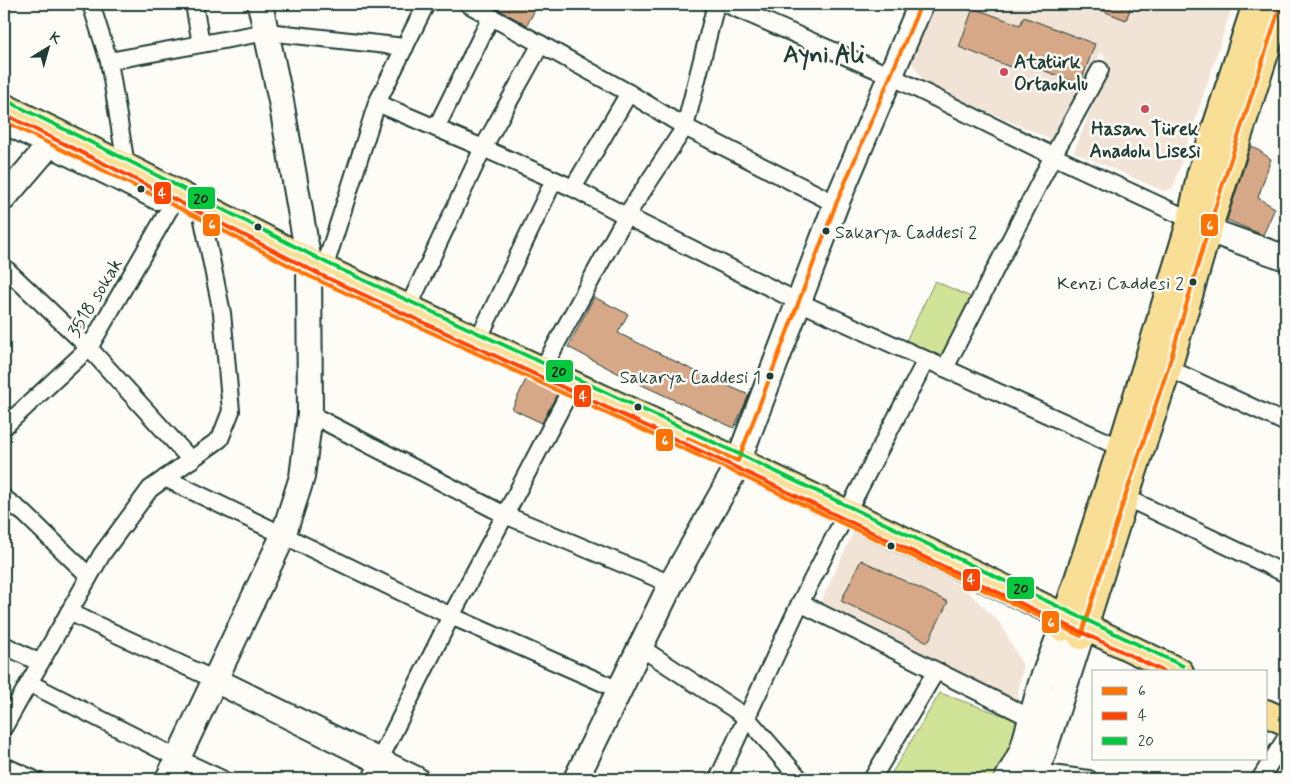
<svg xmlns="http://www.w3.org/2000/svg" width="1290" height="783" font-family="Mynerve,sans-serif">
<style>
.built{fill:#f1e3d5}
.green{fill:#d1e397;stroke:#789066}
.building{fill:#d6a887;stroke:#1f3d34}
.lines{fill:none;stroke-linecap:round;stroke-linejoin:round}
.street-casing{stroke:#1f3d34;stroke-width:20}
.secondary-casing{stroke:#1f3d34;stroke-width:28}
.primary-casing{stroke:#1f3d34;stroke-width:30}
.street{stroke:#fdfcf7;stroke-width:16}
.secondary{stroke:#fdfcf7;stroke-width:24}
.primary{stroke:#f9df96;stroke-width:26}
.bus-1-casing{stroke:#fdfcf7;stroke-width:8}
.bus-2-casing{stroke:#fdfcf7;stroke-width:8}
.bus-3-casing{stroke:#fdfcf7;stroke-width:8}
.bus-1{stroke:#ff7300;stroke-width:4}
.bus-2{stroke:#ff4500;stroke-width:4}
.bus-3{stroke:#06c73d;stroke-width:4}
.poi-dot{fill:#d1495b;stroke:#fdfcf7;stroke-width:2}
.bus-dot{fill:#1f3d34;stroke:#fdfcf7;stroke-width:2}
.labels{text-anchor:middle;stroke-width:5;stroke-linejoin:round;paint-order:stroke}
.bus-label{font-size:18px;fill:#1f3d34;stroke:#fdfcf7;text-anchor:end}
.poi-label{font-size:19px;font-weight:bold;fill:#1f3d34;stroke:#fdfcf7;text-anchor:start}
.street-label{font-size:19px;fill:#1f3d34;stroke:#fdfcf7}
.district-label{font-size:24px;font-weight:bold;fill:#1f3d34;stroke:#fdfcf7}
.line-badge{stroke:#fdfcf7;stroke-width:2}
.badge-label{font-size:14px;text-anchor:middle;font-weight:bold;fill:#fff}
.pale-badge-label{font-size:14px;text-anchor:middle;font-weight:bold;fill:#111}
</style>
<rect width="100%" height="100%" fill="#fdfcf7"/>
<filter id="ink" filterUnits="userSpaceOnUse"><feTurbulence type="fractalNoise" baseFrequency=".02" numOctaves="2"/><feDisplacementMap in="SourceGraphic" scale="10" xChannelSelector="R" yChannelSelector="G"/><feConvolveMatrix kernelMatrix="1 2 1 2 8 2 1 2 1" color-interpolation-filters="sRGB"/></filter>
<g filter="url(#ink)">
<g class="built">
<path d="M934,4H1233L1173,188L1164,191L1074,152L1108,66L1102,51L1052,140L926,84L910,60Z"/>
<path d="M854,531L964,588L1001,624L1023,666L1015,709L818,608Z"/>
</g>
<g class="green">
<path d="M935,281L975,299L945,356H931L905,343Z"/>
<path d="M940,693L1019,721L999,772L994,779H888Z"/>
</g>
<g class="building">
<path d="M488,4H538L527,25Z"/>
<path d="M1088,4H1132L1126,20L1088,5Z"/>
<path d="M973,8L1020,25L1024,17L1095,44L1080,84L1016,60L1013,68L959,47Z"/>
<path d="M1251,145L1271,159L1258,198L1275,208L1263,235L1227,220Z"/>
<path d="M594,297L628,314L618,333L701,374L749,395L734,428L627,378L568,347Z"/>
<path d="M526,379L557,394L542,423L512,409Z"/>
<path d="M861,560L948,602L928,642L841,601Z"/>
</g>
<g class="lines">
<defs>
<g id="street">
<path d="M91,4L109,61L127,171"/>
<path d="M194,4L201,44"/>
<path d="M468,4L629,93L685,127L836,204"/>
<path d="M726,4L891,76L1053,156L1191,220"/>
<path d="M109,61L267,32L405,47"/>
<path d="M377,103L483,148L573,188L626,216L799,302L1121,448"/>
<path d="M436,128L491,17"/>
<path d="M573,188L629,93"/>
<path d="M4,267L89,348L191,460"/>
<path d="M324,269L377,103L426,4"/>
<path d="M408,308L483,148L541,44"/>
<path d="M478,340L554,180"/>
<path d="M945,368L1053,156L1100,70"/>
<path d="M1168,368L1286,423"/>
<path d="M542,370L626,216L685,127L716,4"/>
<path d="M310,414L505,515L671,584"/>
<path d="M4,427L89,348L178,194"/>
<path d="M165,478L451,616L619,690"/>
<path d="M1125,497L1286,574"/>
<path d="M4,498L25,514L89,576"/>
<path d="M800,603L1031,718"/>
<path d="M69,612L215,680"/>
<path d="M4,645L40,663"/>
<path d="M640,647L746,717L800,779"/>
<path d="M29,683L177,758L222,779"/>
<path d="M4,727L102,554L150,489L220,439L231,411L222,313L203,220L202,206"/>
<path d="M4,766L33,779"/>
<path d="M1037,772L1089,779"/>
<path d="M371,779L379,761L451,616L505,515L573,385"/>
<path d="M718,779L800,603L926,360"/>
<path d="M872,779L936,671"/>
<path d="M1260,779L1286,738"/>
</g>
<g id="secondary">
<path d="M4,121L157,197"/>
<path d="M4,198L58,135"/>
<path d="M1208,230L1286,258"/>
<path d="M215,680L416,779"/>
<path d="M168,779L283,536L302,477L310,414L309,262L281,101L260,4"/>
<path d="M576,779L671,584L734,472L836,204L921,4"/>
<path d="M1007,779L1022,751L1041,683L1062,628"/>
<path d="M1035,779L1081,636"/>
</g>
<g id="primary">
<path d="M4,107L126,167L324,269L738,461L1180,672"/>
<path d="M1062,628L1121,448L1191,220L1200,176L1256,4"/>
<path d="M1081,636L1125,497L1168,368L1208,230L1281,4"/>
<path d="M1266,713L1286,722"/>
</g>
</defs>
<use href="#street" class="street-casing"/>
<use href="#secondary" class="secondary-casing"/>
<use href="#primary" class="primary-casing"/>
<use href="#street" class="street"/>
<use href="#secondary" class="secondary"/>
<use href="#primary" class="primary"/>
<defs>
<g id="bus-1">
<path d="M4,121L203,220L309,276L734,472L1081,636L1125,497L1168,368L1208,230L1281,4"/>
<path d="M688,438L738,461L836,204L921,4"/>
</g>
<path id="bus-2" d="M4,114L123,173L321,275L735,467L1165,672"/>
<path id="bus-3" d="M7,101L129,161L327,263L741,455L1183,666"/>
</defs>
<use href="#bus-1" class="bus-1-casing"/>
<use href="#bus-2" class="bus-2-casing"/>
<use href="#bus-3" class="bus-3-casing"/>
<use href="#bus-1" class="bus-1"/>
<use href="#bus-2" class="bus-2"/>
<use href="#bus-3" class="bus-3"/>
</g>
</g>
<g class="poi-dot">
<circle cx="1004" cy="72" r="5"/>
<circle cx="1145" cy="109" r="5"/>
</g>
<g class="bus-dot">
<circle cx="141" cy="189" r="4.5"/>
<circle cx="258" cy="227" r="4.5"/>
<circle cx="826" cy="231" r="4.5"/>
<circle cx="1193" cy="282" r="4.5"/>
<circle cx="770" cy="376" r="4.5"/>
<circle cx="638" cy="407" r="4.5"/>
<circle cx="891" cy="546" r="4.5"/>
</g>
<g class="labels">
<g class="bus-label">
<text x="835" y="238" text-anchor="start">Sakarya Caddesi 2</text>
<text x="1184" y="289">Kenzi Caddesi 2</text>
<text x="761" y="383">Sakarya Caddesi 1</text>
</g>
<g class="poi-label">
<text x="1014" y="68">Atatürk<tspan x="1014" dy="22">Ortaokulu</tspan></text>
<text x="1145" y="135" text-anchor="middle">Hasan Türek<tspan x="1145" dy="22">Anadolu Lisesi</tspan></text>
</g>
<g class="street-label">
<text transform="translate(94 297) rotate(-59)" y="7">3518 sokak</text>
</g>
<g class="district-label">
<text x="824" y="62">Ayni Ali</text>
</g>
</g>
<g class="line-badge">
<rect x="153" y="181" width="19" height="24" rx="5" fill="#ff4500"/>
<rect x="187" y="186" width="29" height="24" rx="5" fill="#06c73d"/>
<rect x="202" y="213" width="19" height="24" rx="5" fill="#ff7300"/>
<rect x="1200" y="213" width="19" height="24" rx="5" fill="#ff7300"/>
<rect x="545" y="359" width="29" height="24" rx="5" fill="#06c73d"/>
<rect x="573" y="384" width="19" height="24" rx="5" fill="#ff4500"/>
<rect x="655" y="428" width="19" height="24" rx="5" fill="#ff7300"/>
<rect x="962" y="568" width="19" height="24" rx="5" fill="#ff4500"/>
<rect x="1006" y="576" width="29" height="24" rx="5" fill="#06c73d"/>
<rect x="1041" y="610" width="19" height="24" rx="5" fill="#ff7300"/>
</g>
<g class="badge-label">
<text x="162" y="198">4</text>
<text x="212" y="229">6</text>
<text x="1210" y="230">6</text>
<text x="583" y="401">4</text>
<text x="665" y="445">6</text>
<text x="971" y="584">4</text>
<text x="1051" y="627">6</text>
</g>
<g class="pale-badge-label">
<text x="201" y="203">20</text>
<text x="559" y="376">20</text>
<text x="1021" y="593">20</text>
</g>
<rect width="1290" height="783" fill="none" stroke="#fdfcf7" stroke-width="20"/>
<rect x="10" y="10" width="1270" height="763" fill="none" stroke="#1f3d34" stroke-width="2" filter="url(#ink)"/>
<rect x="1092" y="670" width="175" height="90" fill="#fdfcf7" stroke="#a4b0a9"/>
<rect x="1102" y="687" width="25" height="8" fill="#ff7300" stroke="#a4b0a9"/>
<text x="1138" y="696" font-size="15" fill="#1f3d34">6</text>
<rect x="1102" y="712" width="25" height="8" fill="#ff4500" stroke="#a4b0a9"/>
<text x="1138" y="720" font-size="15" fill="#1f3d34">4</text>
<rect x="1102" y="737" width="25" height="8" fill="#06c73d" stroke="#a4b0a9"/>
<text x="1138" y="746" font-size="15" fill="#1f3d34">20</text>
<g transform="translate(48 48) rotate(37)" stroke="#fdfcf7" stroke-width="4" paint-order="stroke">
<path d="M0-4L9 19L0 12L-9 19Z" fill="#1f3d34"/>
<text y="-8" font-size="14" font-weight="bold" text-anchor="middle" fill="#1f3d34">K</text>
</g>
</svg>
